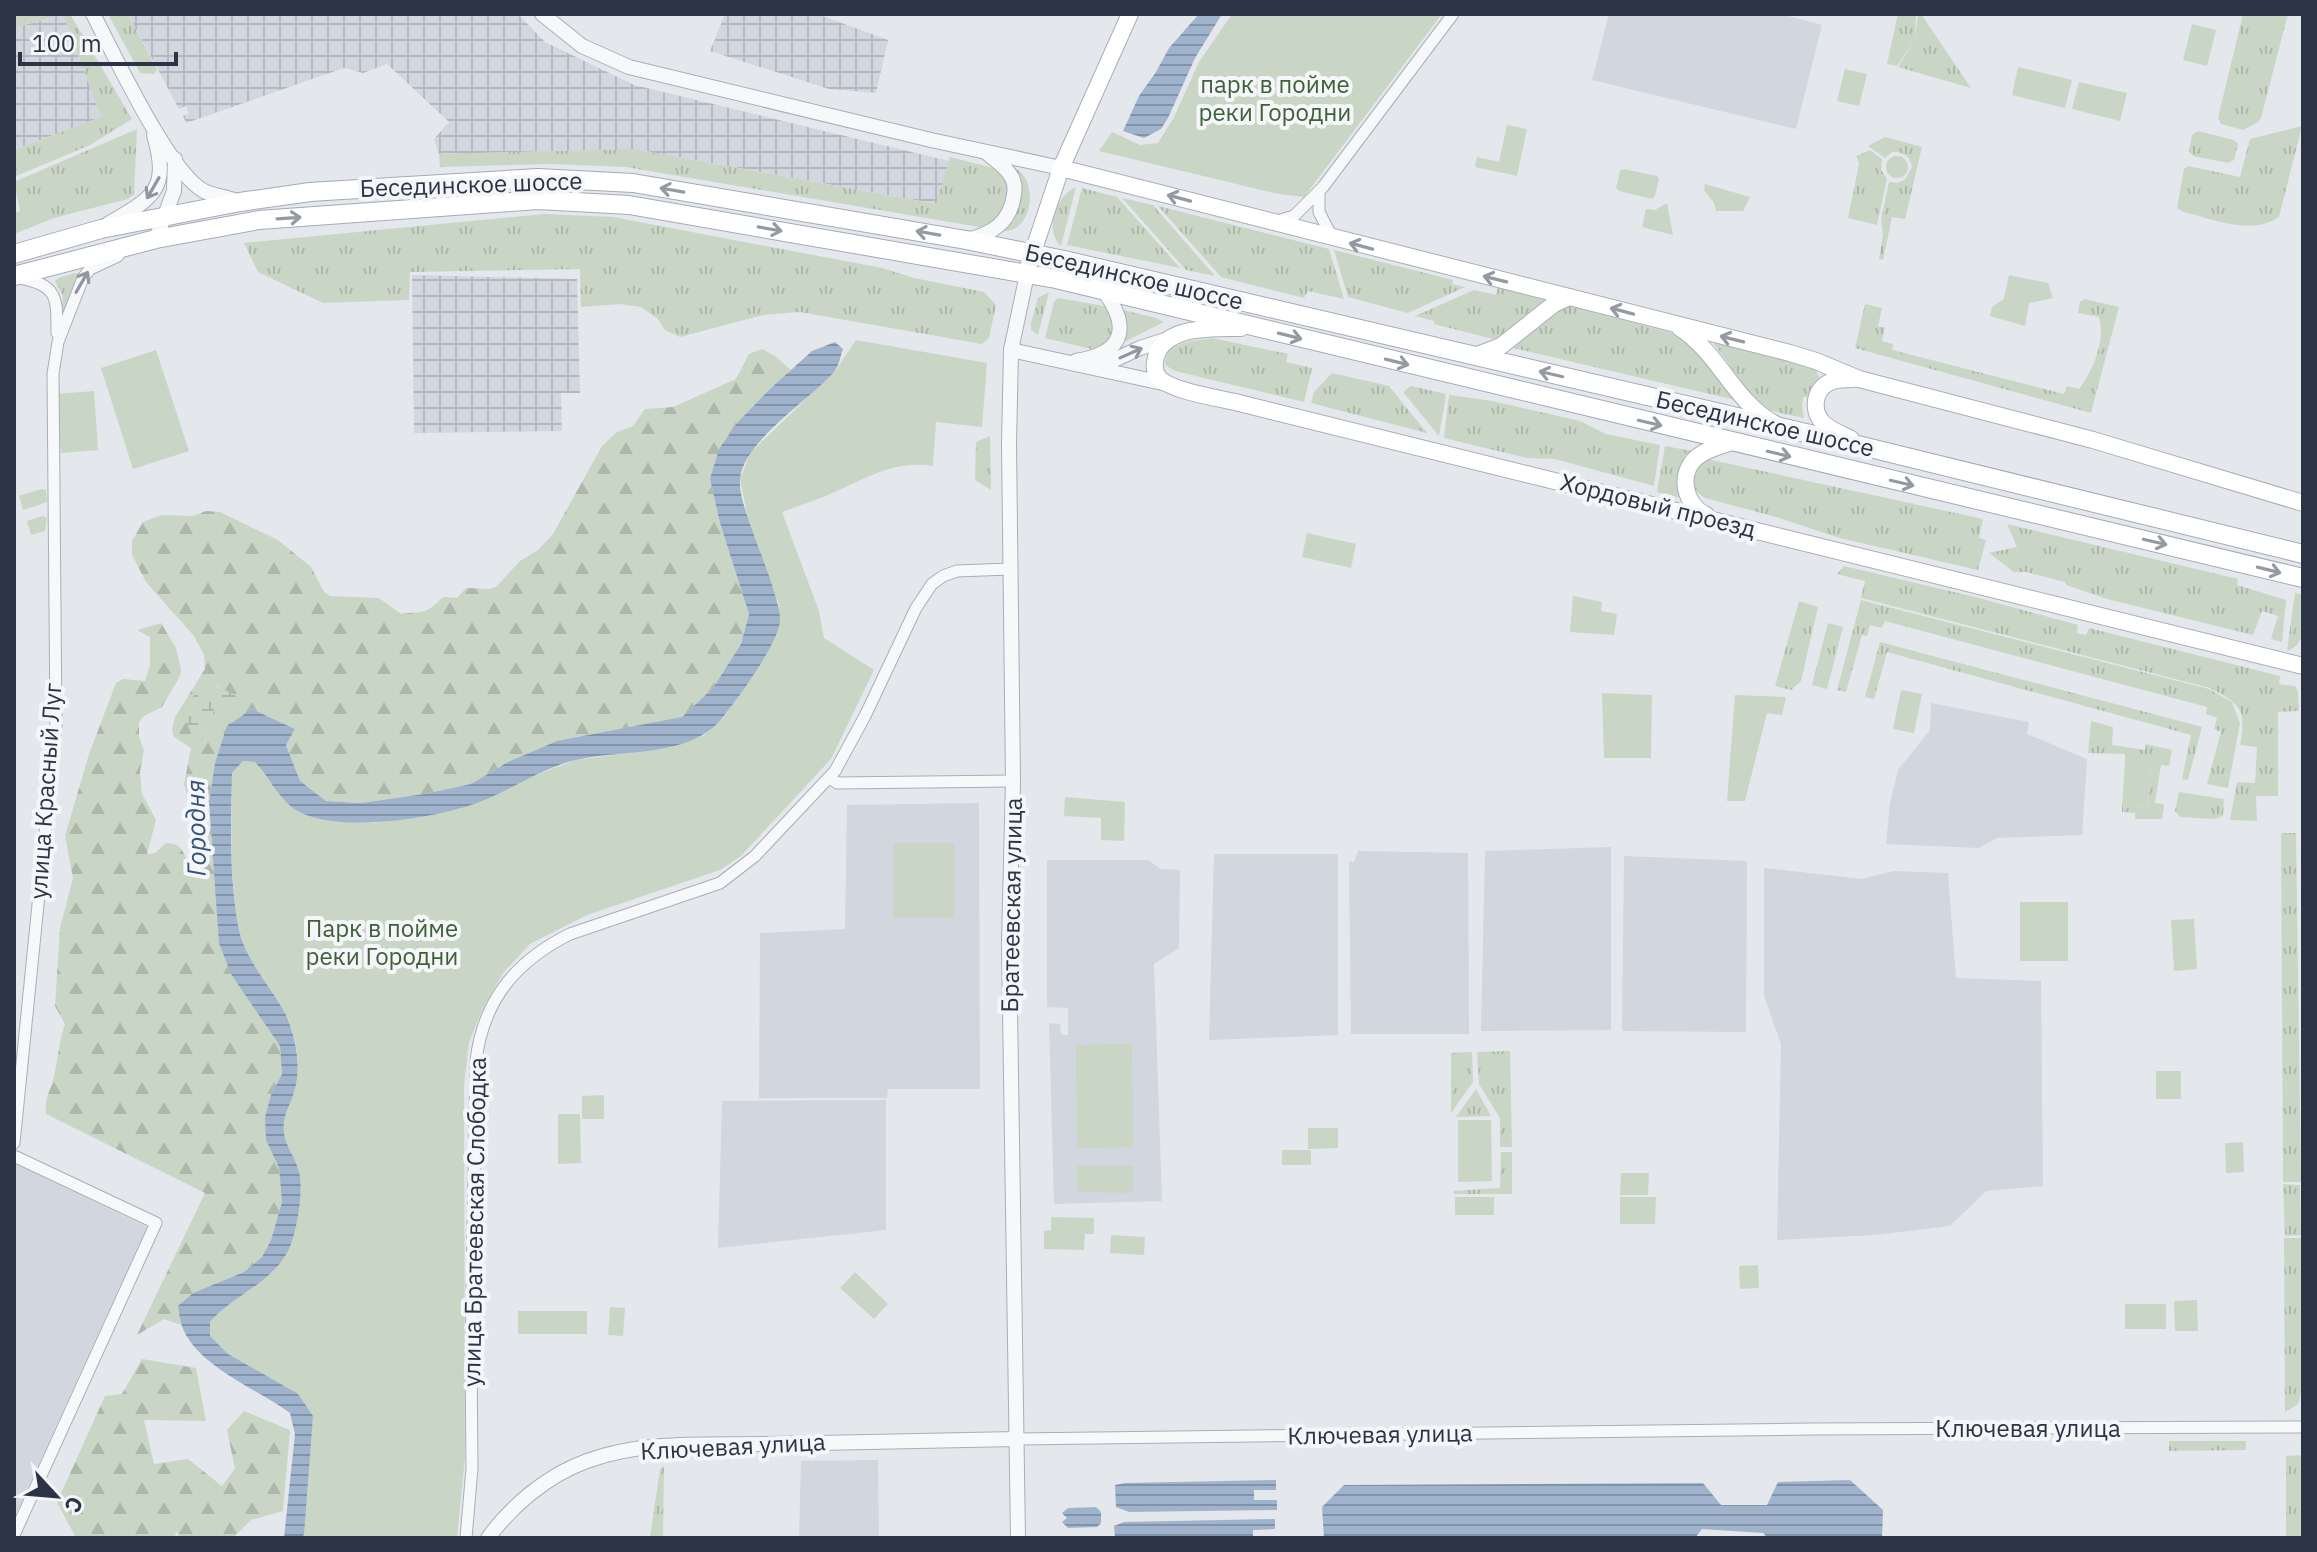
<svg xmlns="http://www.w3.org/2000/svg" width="2317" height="1552" font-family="'IBM Plex Sans',sans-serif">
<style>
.built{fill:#d2d6de}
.industrial{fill:url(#industrial-grid)}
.grass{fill:url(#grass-tufts)}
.forest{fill:url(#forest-firs);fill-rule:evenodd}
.wetland{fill:url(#wetland-marsh)}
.park{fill:#c9d6c5}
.water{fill:url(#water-rules)}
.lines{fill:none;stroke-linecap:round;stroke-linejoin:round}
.minor-casing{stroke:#a9aeb7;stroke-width:13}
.tertiary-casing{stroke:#a9aeb7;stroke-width:16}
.secondary-casing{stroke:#a9aeb7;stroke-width:18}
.primary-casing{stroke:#a3abb8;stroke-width:20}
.minor{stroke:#f7f8fa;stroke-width:11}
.tertiary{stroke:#f7f8fa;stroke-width:14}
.secondary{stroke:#fff;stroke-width:16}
.primary{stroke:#fff;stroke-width:18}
.oneway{stroke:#9196a0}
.oneway2{stroke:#959aa2}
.labels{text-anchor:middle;stroke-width:8;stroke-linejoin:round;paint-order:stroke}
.park-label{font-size:24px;fill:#3f6138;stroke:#f4f6f9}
.street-label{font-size:24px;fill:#2b3445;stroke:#f4f6f9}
.water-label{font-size:26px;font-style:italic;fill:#34527a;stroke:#f4f6f9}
</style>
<defs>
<pattern id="industrial-grid" width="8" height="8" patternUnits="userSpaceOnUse" patternTransform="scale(2)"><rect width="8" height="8" fill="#d2d6de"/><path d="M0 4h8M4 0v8" fill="none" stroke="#b4b8c0"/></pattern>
<pattern id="grass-tufts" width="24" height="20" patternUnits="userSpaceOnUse" patternTransform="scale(2)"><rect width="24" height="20" fill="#c9d6c5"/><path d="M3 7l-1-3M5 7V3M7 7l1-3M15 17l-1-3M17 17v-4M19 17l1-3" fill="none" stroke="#adb8ab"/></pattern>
<pattern id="forest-firs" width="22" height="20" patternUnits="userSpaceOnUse" patternTransform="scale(2)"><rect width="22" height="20" fill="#c9d6c5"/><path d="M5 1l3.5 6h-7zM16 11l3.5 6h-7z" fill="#adb8ab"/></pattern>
<pattern id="wetland-marsh" width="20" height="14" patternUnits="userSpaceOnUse" patternTransform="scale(2)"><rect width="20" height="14" fill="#c9d6c5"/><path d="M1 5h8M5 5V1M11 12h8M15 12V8" fill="none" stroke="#adb8ab"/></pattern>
<pattern id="water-rules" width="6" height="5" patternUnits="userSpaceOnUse" patternTransform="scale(2)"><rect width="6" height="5" fill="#9fb4cc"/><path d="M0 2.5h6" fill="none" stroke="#8293a7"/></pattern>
</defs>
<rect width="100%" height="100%" fill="#e4e7ec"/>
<g class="built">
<path d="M1609,14H1780L1822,25L1796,129L1592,80Z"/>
<path d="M1931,703L2029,722L2027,734L2087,759L2082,835L1997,838L1979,848L1886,844L1890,803L1898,770L1930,730Z"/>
<path d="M979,803L980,1089H888L887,1098H759L760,933L845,929L847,805Z"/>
<path d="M1611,847V1030L1481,1031L1485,851Z"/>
<path d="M1358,851L1468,853L1469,1034H1351L1349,862H1354Z"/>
<path d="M1214,854H1338V1035L1209,1040Z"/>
<path d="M1624,856L1747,861L1746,1032L1622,1031Z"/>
<path d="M1047,860H1148L1161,869L1180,870L1179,948L1154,964L1162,1201L1054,1204L1049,1023L1060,1024L1061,1035H1068V1008L1047,1007Z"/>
<path d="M1764,868L1862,879L1893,871L1948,873L1956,978L2041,981L2043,1186L1986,1191L1950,1226L1875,1235L1777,1240L1781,1044L1764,996Z"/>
<path d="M886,1100V1230L718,1248L722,1101Z"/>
<path d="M14,1163L147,1227L14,1518Z"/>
<path d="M878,1460L879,1538H799L801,1461Z"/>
</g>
<g class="industrial">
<path d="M63,14L101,117L14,150V28Z"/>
<path d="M128,14H518L545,42L634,85L949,161L937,204L634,149L439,154L434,139L449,122L387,64L363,73L344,68L186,123L183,116L189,113L186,106L179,109Z"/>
<path d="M725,14H817L888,40L876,93L829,89L710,51Z"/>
<path d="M412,275L577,279L580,393H561L562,431L414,433Z"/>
</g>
<g class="grass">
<path d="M19,14H70L132,119L90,145L14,177V150L101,117L63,14L14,28V16Z"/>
<path d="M108,14H128L157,70L154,74L140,73Z"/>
<path d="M1898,14H1916L1915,38L1918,14H1921L1971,88L1898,67L1915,39L1897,66L1887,64Z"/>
<path d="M2243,14H2288L2261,118L2258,122L2243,130L2221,124L2218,118Z"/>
<path d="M2302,126L2279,217C2251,236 2213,219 2184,212L2177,208L2184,169L2188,166L2240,177L2250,139Z"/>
<path d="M137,129L134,194L128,199L54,218L14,234V213L20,211L14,182Z"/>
<path d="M2198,131L2234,140L2238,144L2234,160L2228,163L2193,156L2189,151L2192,135Z"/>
<path d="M1885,137L1922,147L1905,219L1892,217L1883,260L1879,259L1883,235L1881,220L1889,182L1897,183L1905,180L1912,167C1910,156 1903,151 1892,152L1885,158L1868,146Z"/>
<path d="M634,149L936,204L950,157L997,169L1009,184L1008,203L993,224L979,227L626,167L550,164L440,167L439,154Z"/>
<path d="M1870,150L1882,159L1881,170L1887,179L1877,225L1848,218L1859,164L1856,156Z"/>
<path d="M1011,166C1042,178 1032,235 1002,231L1009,223Z"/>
<path d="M1076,187L1061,246C1043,230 1057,195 1076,187Z"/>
<path d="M1082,188L1117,197L1180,268L1067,245Z"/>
<path d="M1122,198L1153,205L1215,276L1186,270Z"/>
<path d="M1158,206L1329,249L1344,299L1308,291L1304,298L1221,277Z"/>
<path d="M545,214L613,217L882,268L914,278L984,292L996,305L989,338L982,344L800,312L763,315L680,337L665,330L658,319L641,307L620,304L581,307L580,269L410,272L409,300L323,303L258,272L244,243Z"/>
<path d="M1334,250L1453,280L1452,284L1465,287L1408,313L1348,297Z"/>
<path d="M75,273L81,274L59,330L63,296L55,281L58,278Z"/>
<path d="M1498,287L1548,298L1501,341L1434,324V321L1415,316L1474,290L1496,295Z"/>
<path d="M1049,292L1038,335L1031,330V323L1038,298Z"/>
<path d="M1058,298L1110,307L1116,322C1111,335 1107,347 1091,349L1045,338L1054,302Z"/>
<path d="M2085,299L2119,307L2091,413L1855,348L1865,304L1882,308L1878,326L1885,328L1882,341L1893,344L1892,350L2064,394L2067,386L2079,389C2093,371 2106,340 2099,317L2078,313L2080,302Z"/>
<path d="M1566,305L1688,337L1735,400L1509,347Z"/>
<path d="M1123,310L1156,318L1164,322L1126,341L1124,338L1127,326Z"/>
<path d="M1212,338L1288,354L1286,362L1312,368L1304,402L1175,371L1165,365C1165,340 1193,342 1212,338Z"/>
<path d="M1715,341L1815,369L1819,377L1809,397H1803L1802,406L1804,418L1762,409L1714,344Z"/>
<path d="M1332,373L1389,386L1427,433L1311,403L1314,392Z"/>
<path d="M1411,386L1446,394L1439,436L1403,392Z"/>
<path d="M1449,395L1492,401L1580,421L1606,434L1660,445L1654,486L1555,459L1527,458L1444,438Z"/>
<path d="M990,436L991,490L975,480L976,442Z"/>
<path d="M1665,446L1692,451L1685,455L1679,475L1685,499L1657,492Z"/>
<path d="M1707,459L1983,519L1979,538L1986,540L1978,570L1840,538L1776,517L1705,498L1694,490L1692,471Z"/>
<path d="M41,489L46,490L47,502L23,510L19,496Z"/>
<path d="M43,516L47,518L45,531L31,535L27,521Z"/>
<path d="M2007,524L2238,579L2237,585L2286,600L2282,642L2271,639L2278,616L2262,611L2253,635L2107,599L2066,585L2065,582L2026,572H2014L1989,553L2017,547Z"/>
<path d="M1844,566L1975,597L2078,625L2077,633L2086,635L2089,628L2280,676L2279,684L2295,686L2298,692L2299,711L2278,712V796H2256L2257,821L2230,820L2237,782L2255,783L2257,747L2240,745C2247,709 2240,704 2210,688L1861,598L1865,581L1837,574Z"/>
<path d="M2295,593L2303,595C2303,616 2310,643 2287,651Z"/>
<path d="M1861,600L2209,689L2232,702L2240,723L2228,788L2207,784L2221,732L2214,729L2217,718L2206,714L2207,707L1885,621L1882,628L1870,625L1867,636L1862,635L1846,692L1837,690Z"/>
<path d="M1799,601L1818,607L1801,681L1791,690L1775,686Z"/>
<path d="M1828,623L1843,627L1827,689L1812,685Z"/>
<path d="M1880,642L2202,727L2188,780L2182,779L2191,735L1887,652L1874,699L1865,697Z"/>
<path d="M2091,721L2113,727L2112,745L2145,750L2146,744L2172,750L2169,766L2161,765L2155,803L2164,804L2162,819H2135V813L2122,812V806L2148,808L2151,766L2125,764V754L2088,753Z"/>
<path d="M2179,792L2224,799L2223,816L2215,819L2180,817L2175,811Z"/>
<path d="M2281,833H2296L2301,1182H2283Z"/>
<path d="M1510,1051L1512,1147H1500V1118L1479,1084L1477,1052Z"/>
<path d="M1472,1052L1473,1082L1451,1113V1053Z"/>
<path d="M1476,1089L1491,1116L1456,1117Z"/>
<path d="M1501,1152H1512V1194H1454V1191L1500,1188Z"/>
<path d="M2283,1184L2300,1185L2301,1235L2285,1236Z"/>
<path d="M2284,1238H2301L2303,1384L2298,1404L2285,1412Z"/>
<path d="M2169,1441H2246V1450L2169,1451Z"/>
<path d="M2303,1455V1538H2286V1456Z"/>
<path d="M664,1466L663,1538H650L660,1469Z"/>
</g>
<g class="forest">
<path d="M762,349L775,356L791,370L737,423L710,479L720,523L749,613L741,644L713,688L682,717L508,762L471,784L424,794L361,803L326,801L300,781L286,745L295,729L252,709L215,763L209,802L201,804L188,798L184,784L191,748L174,737L172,730L175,717L205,669L204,655L194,636L146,582L132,555V541L143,522L162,515L193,516L206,511L220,512L278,540L311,567L324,592L330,596L379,598L401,614C426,611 426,614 443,597L457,598L466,588L489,589L496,587L520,561L538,550L553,534L602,446L617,432L633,426L645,409L673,407L736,379L749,354ZM216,685L236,700L216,705L202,739Z"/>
<path d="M161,623L176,648L181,669L180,676L162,707L144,716L139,722V737L144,750L140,772L142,794L156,820L147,854L155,853L166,843C179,843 183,849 187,861L195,862L204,850L211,827L215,882L258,1012L280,1046L282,1074L271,1095L266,1140L279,1168L282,1202L271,1240L262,1257L244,1272L193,1293L179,1307L182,1325L164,1319L137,1335L205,1193L46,1114C44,1096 51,1092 54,1076C58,1058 59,1041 65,1024L55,1006L60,928L73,878L65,836L89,754L116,683L123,679L145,681L150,665V637L137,630Z"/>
<path d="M142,1359L196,1368L206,1421L144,1420L154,1464L188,1459L222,1486L235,1469L227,1430L244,1411L290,1430L283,1511L251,1520L233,1538H179L177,1531L174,1538H76L57,1502L105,1396L122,1394Z"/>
</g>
<path class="wetland" d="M210,683L235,695L236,700L216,705L202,739L195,743L184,716C189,703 195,687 210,683Z"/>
<g class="park">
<path d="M1232,14H1442L1304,197L1278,194L1099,151L1112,132L1140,145L1158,143L1174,117L1199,62Z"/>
<path d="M2192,24L2216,30L2207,66L2183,60Z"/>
<path d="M2018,67L2072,80L2065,108L2012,95Z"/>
<path d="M1845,69L1867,74L1859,106L1837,101Z"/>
<path d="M2079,82L2127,93L2120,121L2072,109Z"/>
<path d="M1507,125L1527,129L1517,176L1475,167L1477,157L1499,162Z"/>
<circle cx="1897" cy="167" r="11"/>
<path d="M1624,169L1657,176L1659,179L1655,196L1652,199L1619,191L1616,188L1620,171Z"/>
<path d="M1705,184L1750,197L1743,211H1716L1714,203L1704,190Z"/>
<path d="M1667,203L1673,235L1642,227L1646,209L1655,210Z"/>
<path d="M2009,275L2048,283L2053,298L2029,303L2025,326L1990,316L1992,307L2004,299Z"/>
<path d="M856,340L987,363L982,427L936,422L933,466C892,460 866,479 830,494C814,501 798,506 782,512L819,611L824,638L874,670L831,759L741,856L720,870L587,915L530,944L503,973L484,1006L469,1042L464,1086L465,1457L457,1538H302L313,1416L228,1354L210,1336V1322C234,1294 272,1284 289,1249C297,1233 304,1188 299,1172C296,1158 285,1146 284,1132C282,1115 290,1107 294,1092C302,1068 297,1038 286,1015C271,986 243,958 238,925C229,876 232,823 232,773L243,761L256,762L280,796L326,819L372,823L420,817L481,801L519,781L576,760L672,747L704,735L725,716L774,640L779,605L748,518L740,479L751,452L836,370Z"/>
<path d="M156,350L189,451L133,469L101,368Z"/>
<path d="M94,391L98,450L61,453L56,394Z"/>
<path d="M1307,533L1356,544L1351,568L1302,557Z"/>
<path d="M1573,596L1602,602L1601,611L1617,614L1614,635L1570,632Z"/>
<path d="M1901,690L1922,694L1914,733L1893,729Z"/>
<path d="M1602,693L1652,695L1651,758H1604Z"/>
<path d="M1735,695L1786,697L1782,715L1767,713L1745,801H1727Z"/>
<path d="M2125,763L2151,765L2148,808L2122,806Z"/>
<path d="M1065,797L1125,802L1124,841L1101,840V818L1064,816Z"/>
<path d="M893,843H955L954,918H893Z"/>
<rect x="2020" y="902" width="48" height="59"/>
<path d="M2194,919L2197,969L2174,971L2171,920Z"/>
<path d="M1132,1044L1133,1147L1077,1148L1076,1045Z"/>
<rect x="2156" y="1071" width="25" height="28"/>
<path d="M604,1095V1119H582V1096Z"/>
<path d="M558,1114H580L581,1163L558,1164Z"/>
<path d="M1458,1120H1491L1492,1181L1458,1182Z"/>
<path d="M1308,1128H1338V1148L1308,1149Z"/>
<path d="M2243,1142L2244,1172L2226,1173L2225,1143Z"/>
<rect x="1282" y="1150" width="29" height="15"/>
<path d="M1077,1166H1133V1193L1077,1192Z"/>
<path d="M1621,1173H1649L1648,1195H1620Z"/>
<rect x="1455" y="1197" width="39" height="18"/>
<path d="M1620,1197H1656L1655,1224H1620Z"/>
<path d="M1051,1217L1094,1218V1234H1085L1084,1250L1044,1249V1231L1051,1230Z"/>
<path d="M1111,1235L1145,1237L1144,1255L1110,1253Z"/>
<path d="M1758,1265L1759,1288L1740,1289L1739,1266Z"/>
<path d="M855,1272L888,1304L874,1319L840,1288Z"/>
<path d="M2197,1300L2198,1331H2175L2174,1301Z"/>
<rect x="2125" y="1304" width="41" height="25"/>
<path d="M610,1307L625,1308L623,1336L608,1335Z"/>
<rect x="518" y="1311" width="69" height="23"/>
</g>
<g class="water">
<path d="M1199,14H1222L1195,58L1168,118L1161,129L1144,138L1123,131L1139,96L1156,72L1169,48Z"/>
<path d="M835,342L843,349C840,357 839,366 834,372C811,399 742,442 740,480C739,495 748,518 753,532C760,553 780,600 780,619C781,639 741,694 727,712C694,760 626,748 576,760C542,768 514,788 482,801C440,818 332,836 293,808C277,796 269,777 255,762L243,761L232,773C231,823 229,876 238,925C243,958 271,986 286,1015C296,1038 302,1068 294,1092C290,1107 282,1115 284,1132C285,1146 296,1158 299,1172C304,1188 297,1233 289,1249C272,1284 234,1294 210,1322V1336L228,1354L298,1394L313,1416L304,1534L302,1538H284L295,1434L290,1413C259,1390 195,1365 182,1326C180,1320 179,1313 178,1306L193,1293L244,1272L262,1257L271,1240L282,1202L279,1168L266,1140L265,1117L271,1095L282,1074L280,1046L231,974L219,943L209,802L215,763L227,726L252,709L295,729L286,745L300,781L326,801L361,803L424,794L471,784L508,762L557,741L682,717L713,688L741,644L749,614L720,523L710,479L719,449L737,423L770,389L812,351Z"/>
<path d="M1276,1480V1490H1254V1500H1277V1510L1129,1512L1116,1507L1115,1485L1125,1483Z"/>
<path d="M1850,1480L1883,1510L1882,1538H1768L1763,1533L1702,1529L1695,1538H1324L1322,1507L1344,1485L1703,1483L1721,1505H1767L1778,1482Z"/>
<path d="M1096,1507L1101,1512V1523L1097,1527L1068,1528L1062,1522L1067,1518L1062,1513L1068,1508Z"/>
<path d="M1275,1519V1529L1253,1530V1538H1115L1114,1526L1124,1522Z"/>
</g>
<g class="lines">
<defs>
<g id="minor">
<path d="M1319,193V212L1332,237"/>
<path d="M1277,221L1294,216L1323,187L1453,14"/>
<path d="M20,278C58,285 57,298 57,333"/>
<path d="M830,778L837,783L1013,781"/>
<path d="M14,1143L56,726L53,374L58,342L83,278L90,269L118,256"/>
<path d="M14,1156L156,1223L14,1535"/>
<path d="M1017,1439L1812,1429L2303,1427"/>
<path d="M466,1538L472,1468L471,1352L476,1061C483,1000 516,961 570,934L720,883L755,856L835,771L865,716L916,608L932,584L943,576L957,571L1010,569"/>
</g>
<g id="tertiary">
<path d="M93,14C113,52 169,173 204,191C214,196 228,197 239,202"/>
<path d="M542,14L582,46L629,67L931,140L1061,168"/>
<path d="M108,224C153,198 170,190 154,135"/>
<path d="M156,239L174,191L175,159"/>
<path d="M966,240C992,234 1010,223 1014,195C1015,189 1015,182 1011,176C1006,167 996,161 988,154"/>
<path d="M1011,350L1167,384"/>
<path d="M1076,361C1125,353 1131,327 1103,290"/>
<path d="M1097,368L1140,348L1165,340"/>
<path d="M488,1538C512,1505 548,1475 587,1461C643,1440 709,1445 768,1444C851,1442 934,1441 1017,1439"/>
<path d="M1018,1538L1009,943L1013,781L1009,444L1011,350L1027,274"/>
</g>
<g id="secondary">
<path d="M1061,168L1790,353L1816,361L1859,379L2093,440L2303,503"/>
<path d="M1029,264L1061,168L1130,14"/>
<path d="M1241,328C1213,328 1159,325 1155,362C1154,368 1155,374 1160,379C1175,392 1219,398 1239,403L2303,666"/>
<path d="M1680,328C1719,353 1734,402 1775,424"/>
<path d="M1475,356L1501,346L1554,304L1569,297"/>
<path d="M1851,439C1842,434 1830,430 1823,423C1810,409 1815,386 1833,381C1839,379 1846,379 1853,379"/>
<path d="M1706,515C1685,505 1677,474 1697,457C1707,449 1720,446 1732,442"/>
</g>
<g id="primary">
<path d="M14,254L101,229L240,202L310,192L538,178L633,183L966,240L1064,260L1870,448L2303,554"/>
<path d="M14,276L156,239L259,220L538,200L629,205L1056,279L2303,578"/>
</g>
</defs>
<use href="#minor" class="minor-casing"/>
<use href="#tertiary" class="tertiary-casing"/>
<use href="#secondary" class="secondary-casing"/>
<use href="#primary" class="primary-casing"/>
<use href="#minor" class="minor"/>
<use href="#tertiary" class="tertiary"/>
<use href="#secondary" class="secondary"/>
<use href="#primary" class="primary"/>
</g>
<defs><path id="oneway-shaft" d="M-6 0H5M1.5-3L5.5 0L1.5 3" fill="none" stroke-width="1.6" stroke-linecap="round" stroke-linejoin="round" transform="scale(2)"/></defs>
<g class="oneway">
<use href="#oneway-shaft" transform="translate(153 188) rotate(120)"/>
<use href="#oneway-shaft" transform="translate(82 282) rotate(-60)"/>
<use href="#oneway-shaft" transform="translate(1131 353) rotate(-24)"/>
</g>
<g class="oneway2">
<use href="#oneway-shaft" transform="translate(672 190) rotate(-170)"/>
<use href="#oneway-shaft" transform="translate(1179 198) rotate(-165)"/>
<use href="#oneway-shaft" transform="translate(289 218) rotate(-4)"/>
<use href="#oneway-shaft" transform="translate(770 229) rotate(10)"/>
<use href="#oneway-shaft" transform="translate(928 233) rotate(-170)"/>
<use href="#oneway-shaft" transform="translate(1361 246) rotate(-165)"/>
<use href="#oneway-shaft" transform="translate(1495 279) rotate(-166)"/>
<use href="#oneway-shaft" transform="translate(1622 311) rotate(-165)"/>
<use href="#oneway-shaft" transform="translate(1290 336) rotate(14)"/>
<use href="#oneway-shaft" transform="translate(1732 339) rotate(-166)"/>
<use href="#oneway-shaft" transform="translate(1397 362) rotate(14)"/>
<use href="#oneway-shaft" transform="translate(1551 374) rotate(-167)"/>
<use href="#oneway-shaft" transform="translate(1650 423) rotate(13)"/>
<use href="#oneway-shaft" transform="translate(1779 454) rotate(13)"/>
<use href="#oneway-shaft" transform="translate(1902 483) rotate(13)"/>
<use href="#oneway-shaft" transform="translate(2155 542) rotate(13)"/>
<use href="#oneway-shaft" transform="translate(2269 570) rotate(14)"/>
</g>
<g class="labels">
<g class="park-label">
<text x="1275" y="93">парк в пойме<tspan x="1275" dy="28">реки Городни</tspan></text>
<text x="382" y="937">Парк в пойме<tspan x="382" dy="28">реки Городни</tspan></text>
</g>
<g class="street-label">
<text transform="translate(471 185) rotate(-2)" y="8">Бесединское шоссе</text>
<text transform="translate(1134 277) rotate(13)" y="8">Бесединское шоссе</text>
<text transform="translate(1765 424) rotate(13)" y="8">Бесединское шоссе</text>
<text transform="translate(1658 506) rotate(14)" y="8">Хордовый проезд</text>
<text transform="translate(46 791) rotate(-86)" y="8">улица Красный Луг</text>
<text transform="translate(1012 905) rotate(-89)" y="8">Братеевская улица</text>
<text transform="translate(475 1222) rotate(-89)" y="8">улица Братеевская Слободка</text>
<text x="2028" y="1437">Ключевая улица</text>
<text transform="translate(1380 1435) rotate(-1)" y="8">Ключевая улица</text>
<text transform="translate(733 1447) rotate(-3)" y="8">Ключевая улица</text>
</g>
<g class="water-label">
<text transform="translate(196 828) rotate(-91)" y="9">Городня</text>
</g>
</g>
<rect width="2317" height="1552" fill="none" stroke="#2b3445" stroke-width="32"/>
<g transform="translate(56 1496) rotate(116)" stroke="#f4f6f9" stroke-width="6" paint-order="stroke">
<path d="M0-6L14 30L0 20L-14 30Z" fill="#2b3445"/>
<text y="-12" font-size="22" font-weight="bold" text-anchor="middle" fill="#2b3445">С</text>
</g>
<path d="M20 52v12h156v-12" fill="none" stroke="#2b3445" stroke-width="4"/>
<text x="32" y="52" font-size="24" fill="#2b3445" stroke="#f4f6f9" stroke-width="6" paint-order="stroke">100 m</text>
</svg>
